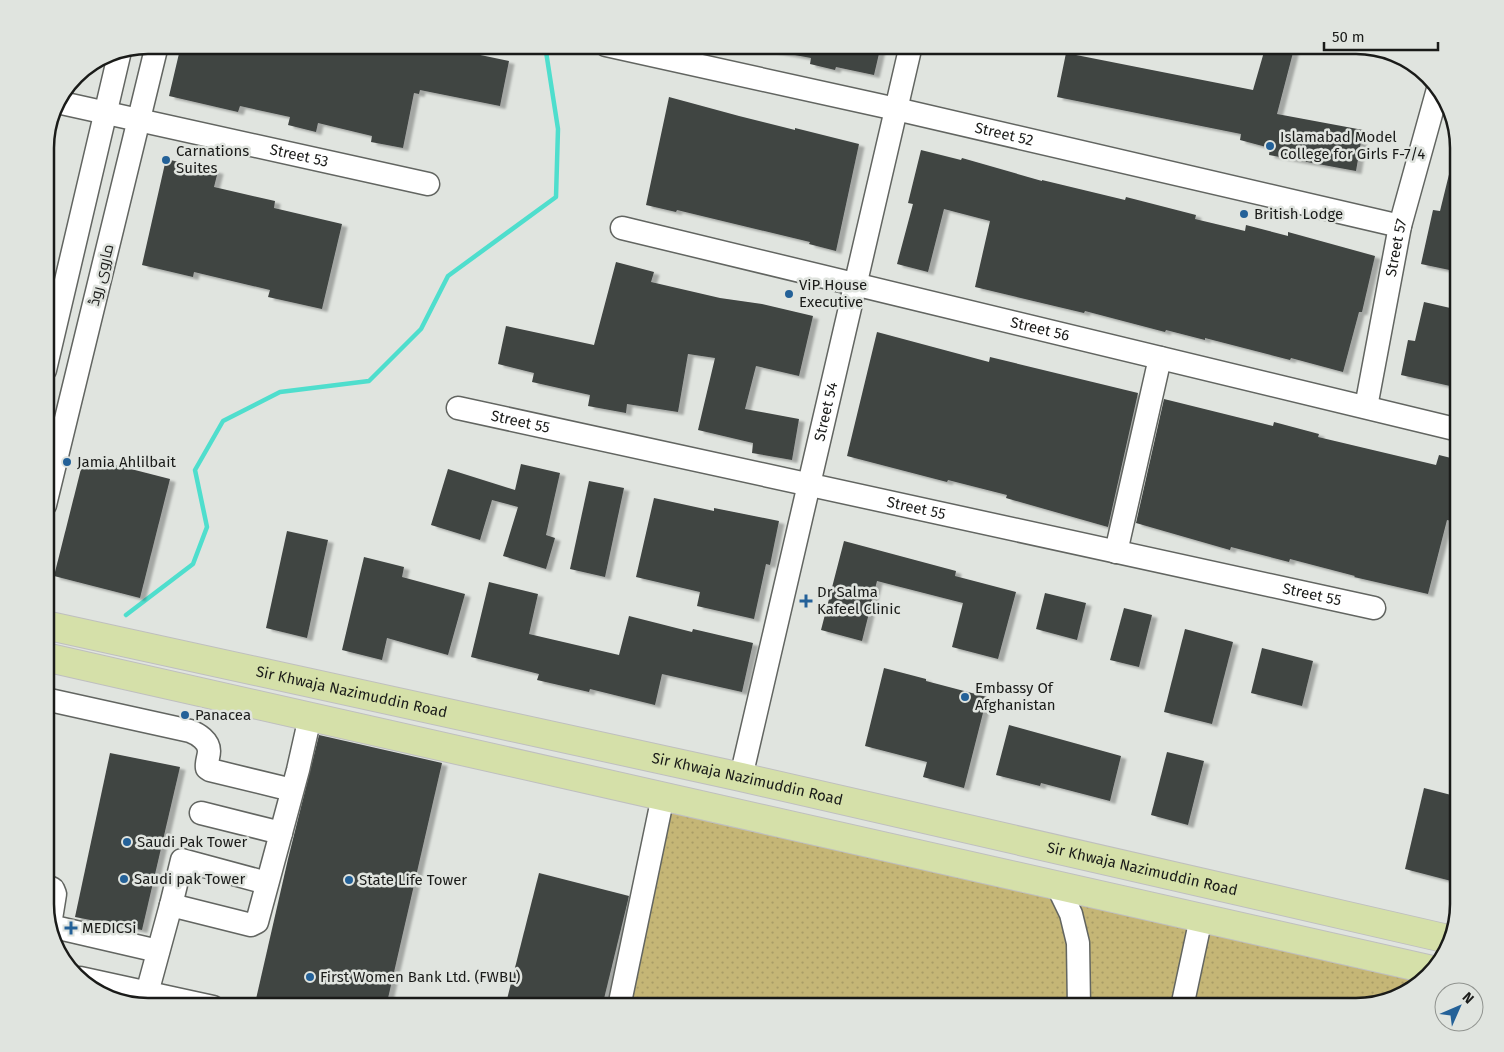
<svg xmlns="http://www.w3.org/2000/svg" width="1504" height="1052" font-family="'Fira Sans',Cairo,sans-serif">
<style>
.grass{fill:url(#grass-dots)}
.lines{fill:none;stroke-linecap:round;stroke-linejoin:round}
.stream{stroke:#4fdecd;stroke-width:4.5}
.building{fill:#404442;filter:url(#shadow)}
.minor-casing{stroke:#626561;stroke-width:25}
.major-casing{stroke:#bfbfbf;stroke-width:30}
.minor{stroke:#fff;stroke-width:22}
.major{stroke:#d5e0a9;stroke-width:28}
.poi-dot{fill:#246198;stroke:#e0e4df;stroke-width:2}
.labels{text-anchor:middle;stroke-width:5;stroke-linejoin:round;paint-order:stroke}
.street-label{font-size:15px;fill:#1a1b19;stroke:#e0e4df}
.poi-label{font-size:15px;fill:#1a1b19;stroke:#e0e4df;text-anchor:start}
.rim{fill:none;stroke:#1a1b19;stroke-width:2.5}
</style>
<defs>
<pattern id="grass-dots" width="8" height="8" patternUnits="userSpaceOnUse" patternTransform="scale(1.25)"><rect width="8" height="8" fill="#c5b676"/><path d="M2 2h.1M6 6h.1" fill="none" stroke="#a99c66" stroke-width="1.8" stroke-linecap="round"/></pattern>
<filter id="shadow"><feDropShadow dx="5.5" dy="3" stdDeviation="1" flood-color="#0004"/></filter>
</defs>
<rect width="100%" height="100%" fill="#e0e4df"/>
<path class="grass" d="M669,808L1426,975L1407,993L1356,1007H631Z"/>
<g class="lines">
<path class="stream" d="M126,615L193,564L207,527L195,470L223,421L280,392L369,381L421,329L448,276L556,197L558,129L545,45"/>
</g>
<g class="building">
<path d="M181,45H406L438,52L439,45H454L467,48L466,52L509,61L500,106L420,90L419,94L414,93L403,148L371,142L372,136L318,123L316,132L288,125L290,117L240,106L238,112L169,96Z"/>
<path d="M774,45H881L874,75L836,67L835,70L810,64L811,58L773,51Z"/>
<path d="M1266,45H1295L1277,114L1363,130L1356,171L1269,155L1270,148L1240,140L1241,134L1057,97L1066,53L1253,90Z"/>
<path d="M669,97L739,116L795,130V128L859,144L836,251L809,244L810,242L677,210L676,212L646,205Z"/>
<path d="M921,150L961,160L962,158L1042,181V180L1125,200L1126,197L1196,215L1195,219L1245,231L1246,225L1288,236V232L1375,256L1362,312H1359L1343,372L1291,358L1290,360L1205,338V340L1166,330L1165,332L1085,311L1084,313L975,287L990,221L944,209L928,272L897,264L913,204L908,203Z"/>
<path d="M1454,154H1459V272L1421,264L1433,210L1440,211Z"/>
<path d="M166,159L218,171L214,187L275,201L274,208L342,224L322,309L268,297L270,290L194,272L193,277L142,265Z"/>
<path d="M616,262L654,272L651,282L720,298L762,304L813,316L799,376L756,366L745,409L799,419L792,460L752,453L753,443L698,430L715,358L688,354L678,412L627,404L626,413L588,406L590,395L532,382L534,373L498,364L506,326L594,345Z"/>
<path d="M1424,302L1459,310V388L1401,375L1408,340L1415,341Z"/>
<path d="M877,332L989,362L990,357L1138,393L1108,527L1006,498L1007,495L948,480L947,482L847,456Z"/>
<path d="M1164,399L1273,426L1274,422L1319,434L1318,437L1436,465L1439,455L1459,460V523L1447,520L1428,594L1354,577L1355,576L1290,559L1289,562L1231,547L1230,550L1136,523Z"/>
<path d="M84,457L170,479L140,598L54,576Z"/>
<path d="M521,464L560,473L546,535L555,538L546,569L503,556L518,507L492,500L480,540L431,525L448,469L515,490Z"/>
<path d="M589,481L624,488L605,577L570,569Z"/>
<path d="M654,498L714,511V508L779,521L770,565L766,564L754,619L697,606L700,592L636,577Z"/>
<path d="M287,531L328,540L307,638L266,628Z"/>
<path d="M844,541L956,571L955,576L1016,592L998,659L952,647L963,603L877,581L862,641L821,630Z"/>
<path d="M364,557L404,567L402,577L465,594L448,655L387,638L382,660L342,650Z"/>
<path d="M489,582L538,594L529,634L619,655L629,616L692,632L693,629L753,643L742,692L662,674L655,705L590,689L589,692L537,680L539,674L471,657Z"/>
<path d="M1045,593L1086,603L1077,640L1036,629Z"/>
<path d="M1124,608L1152,615L1139,667L1110,660Z"/>
<path d="M1185,629L1233,642L1212,724L1164,712Z"/>
<path d="M1262,648L1313,661L1302,706L1251,693Z"/>
<path d="M884,668L926,679V681L987,697L964,788L923,777L927,762L865,746Z"/>
<path d="M1009,725L1121,756L1110,801L1041,783L1040,786L996,775Z"/>
<path d="M319,735L442,763L386,1007H284L256,999L288,859Z"/>
<path d="M1167,752L1204,761L1188,825L1151,815Z"/>
<path d="M110,753L180,767L142,930L75,917Z"/>
<path d="M1424,788L1459,797V867L1455,882L1405,869Z"/>
<path d="M539,873L629,896L602,1007H505Z"/>
</g>
<g class="lines">
<defs>
<g id="minor">
<path id="s1" d="M606,45L896,109L1400,226"/>
<path id="s2" d="M57,102L428,184"/>
<path id="s3" d="M622,228L1459,430"/>
<path d="M45,370L120,51"/>
<path id="s4" d="M1366,407L1400,226L1438,89"/>
<path id="s5" d="M458,408L1374,608"/>
<path d="M45,505L157,45"/>
<path d="M1116,552L1160,358"/>
<path d="M45,699L190,731C198,734 209,741 209,751C209,757 206,762 207,768L210,770L292,790"/>
<path id="s6" d="M741,777L911,45"/>
<path d="M201,813L281,833"/>
<path d="M45,885L53,889L55,894L50,925"/>
<path d="M1057,885L1071,914L1078,943L1079,1007"/>
<path d="M171,905L182,860L267,883"/>
<path d="M50,926L158,951"/>
<path d="M80,978L213,1007"/>
<path d="M147,993L171,905L251,925L257,922L298,770L310,717"/>
<path d="M619,1007L663,796"/>
<path d="M1182,1007L1201,918"/>
</g>
<g id="major">
<path id="s7" d="M45,625L741,777L1448,939"/>
<path d="M45,657L1432,970"/>
</g>
</defs>
<use href="#minor" class="minor-casing"/>
<use href="#major" class="major-casing"/>
<use href="#minor" class="minor"/>
<use href="#major" class="major"/>
</g>
<g class="poi-dot">
<circle cx="1270" cy="146" r="5"/>
<circle cx="166" cy="160" r="5"/>
<circle cx="1244" cy="214" r="5"/>
<circle cx="789" cy="294" r="5"/>
<circle cx="67" cy="462" r="5"/>
<path d="M803.5 593.5h5v5h5v5h-5v5h-5v-5h-5v-5h5z"/>
<circle cx="965" cy="697" r="5"/>
<circle cx="185" cy="715" r="5"/>
<circle cx="127" cy="842" r="5"/>
<circle cx="124" cy="879" r="5"/>
<circle cx="349" cy="880" r="5"/>
<path d="M68.5 920.5h5v5h5v5h-5v5h-5v-5h-5v-5h5z"/>
<circle cx="310" cy="977" r="5"/>
</g>
<g class="labels">
<g class="street-label">
<text dy="5" stroke="none"><textPath href="#s1" startOffset="408">Street 52</textPath></text>
<text dy="5" stroke="none"><textPath href="#s2" startOffset="248">Street 53</textPath></text>
<text dy="5" stroke="none"><textPath href="#s4" startOffset="162">Street 57</textPath></text>
<text transform="translate(101 275) rotate(-76)" y="5">ماروی روڈ</text>
<text dy="5" stroke="none"><textPath href="#s3" startOffset="430">Street 56</textPath></text>
<text dy="5" stroke="none"><textPath href="#s6" startOffset="375">Street 54</textPath></text>
<text dy="5" stroke="none"><textPath href="#s5" startOffset="64">Street 55</textPath></text>
<text dy="5" stroke="none"><textPath href="#s5" startOffset="469">Street 55</textPath></text>
<text dy="5" stroke="none"><textPath href="#s5" startOffset="874">Street 55</textPath></text>
<text dy="5" stroke="none"><textPath href="#s7" startOffset="314">Sir Khwaja Nazimuddin Road</textPath></text>
<text dy="5" stroke="none"><textPath href="#s7" startOffset="719">Sir Khwaja Nazimuddin Road</textPath></text>
<text dy="5" stroke="none"><textPath href="#s7" startOffset="1124">Sir Khwaja Nazimuddin Road</textPath></text>
</g>
<g class="poi-label">
<text x="1280" y="142">Islamabad Model<tspan x="1280" dy="17">College for Girls F-7/4</tspan></text>
<text x="176" y="156">Carnations<tspan x="176" dy="17">Suites</tspan></text>
<text x="1254" y="219">British Lodge</text>
<text x="799" y="290">ViP House<tspan x="799" dy="17">Executive</tspan></text>
<text x="77" y="467">Jamia Ahlilbait</text>
<text x="817" y="597">Dr Salma<tspan x="817" dy="17">Kafeel Clinic</tspan></text>
<text x="975" y="693">Embassy Of<tspan x="975" dy="17">Afghanistan</tspan></text>
<text x="195" y="720">Panacea</text>
<text x="137" y="847">Saudi Pak Tower</text>
<text x="134" y="884">Saudi pak Tower</text>
<text x="359" y="885">State Life Tower</text>
<text x="82" y="933">MEDICSi</text>
<text x="320" y="982">First Women Bank Ltd. (FWBL)</text>
</g>
</g>
<path d="M0 0H1504V1052H0ZM148 54H1356A94 94 0 0 1 1450 148V904A94 94 0 0 1 1356 998H148A94 94 0 0 1 54 904V148A94 94 0 0 1 148 54Z" fill="#e0e4df" fill-rule="evenodd"/>
<path class="rim" d="M148 54H1356A94 94 0 0 1 1450 148V904A94 94 0 0 1 1356 998H148A94 94 0 0 1 54 904V148A94 94 0 0 1 148 54Z"/>
<g transform="translate(1459 1007) rotate(45)"><circle r="24" fill="#e0e4df" stroke="#919490"/>
<path d="M0-4L9 19L0 12L-9 19Z" fill="#246198"/>
<text y="-8" font-size="14" font-weight="bold" text-anchor="middle" fill="#1a1b19">N</text>
</g>
<path d="M1324 42v8h114v-8" fill="none" stroke="#1a1b19" stroke-width="2.5"/>
<text x="1332" y="42" font-size="15" fill="#1a1b19" stroke="#e0e4df" stroke-width="4" paint-order="stroke">50 m</text>
</svg>
